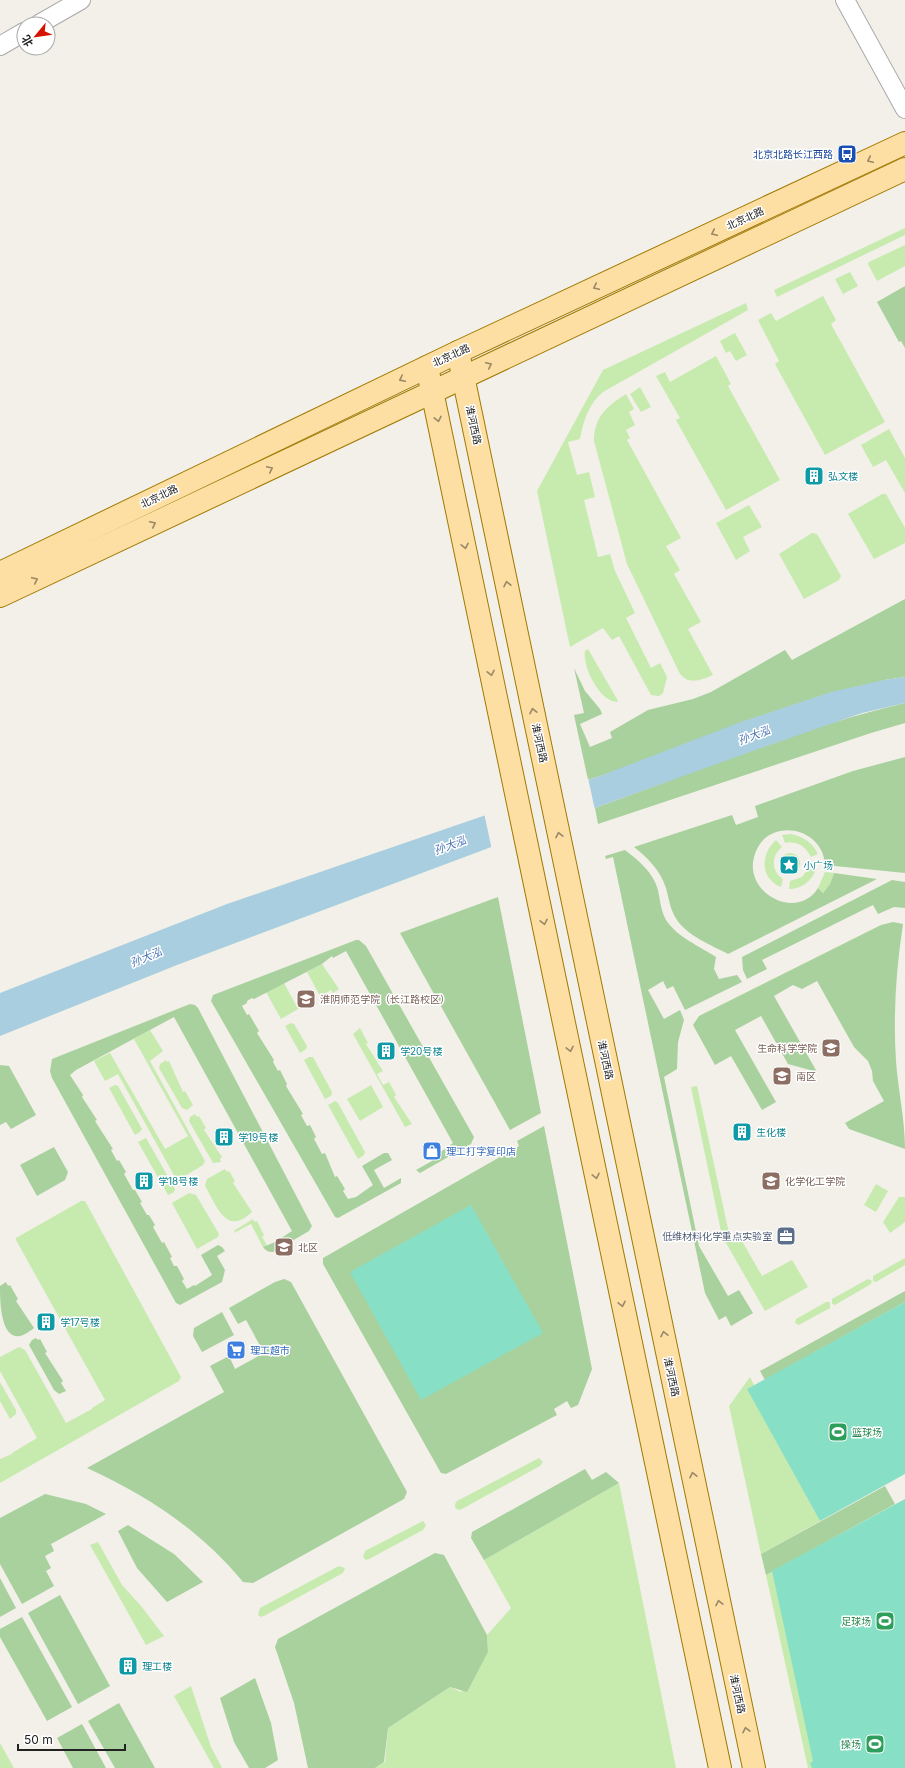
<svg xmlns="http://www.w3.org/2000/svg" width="905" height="1768" font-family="Inter,'Noto Sans SC',sans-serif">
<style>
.grass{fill:#c7ebaf}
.forest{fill:#a8d19d}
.pitch{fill:#87e0c6}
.water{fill:#a9cedf}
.pier{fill:#f2f0e9}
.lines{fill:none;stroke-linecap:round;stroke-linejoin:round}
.minor-casing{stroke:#a9a9a9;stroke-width:20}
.major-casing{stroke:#a07900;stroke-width:24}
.minor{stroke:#fff;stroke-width:18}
.major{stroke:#fddea3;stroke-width:22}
.oneway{stroke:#9a8969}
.labels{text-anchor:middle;stroke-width:3;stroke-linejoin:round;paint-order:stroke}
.transit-label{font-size:10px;fill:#164399;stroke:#fff;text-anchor:end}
.street-label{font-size:10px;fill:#222;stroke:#fff}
.culture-label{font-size:10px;fill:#0d838f;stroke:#fff;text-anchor:start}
.education-label{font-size:10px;fill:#785e54;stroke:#fff;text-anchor:start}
.shop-label{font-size:10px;fill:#366cbe;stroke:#fff;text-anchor:start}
.service-label{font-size:10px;fill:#4e5e75;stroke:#fff;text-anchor:end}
.leisure-label{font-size:10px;fill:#27864d;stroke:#fff;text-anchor:end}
.water-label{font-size:11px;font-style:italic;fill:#4c77b4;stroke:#fff}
</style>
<rect width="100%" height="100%" fill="#f2f0e9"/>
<g class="grass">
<path d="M905,228V235L777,297L774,290Z"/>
<path d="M905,245V266L877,281L868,264L869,262Z"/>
<path d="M850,272L858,286L843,294L835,279Z"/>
<path d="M823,296L836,320L831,324L885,422L825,455L775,364L779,361L758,320L771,313L776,321Z"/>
<path d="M746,303L748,310L603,392C589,403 583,422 580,439L568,442L577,475L589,472L595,497L584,500L598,557L610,554L615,571L635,613L626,618L651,668L660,663L667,677L663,693L659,696L651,695L619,636L612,640L603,628L570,647L537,491L603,370Z"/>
<path d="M735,333L747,355L736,361L730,351L726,353L720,341Z"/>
<path d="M716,356L731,384L728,386L780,480L726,510L676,420L680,418L656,376L665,372L670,382Z"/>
<path d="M640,387L651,407L641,412L630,394Z"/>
<path d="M626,394L634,409L629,412L635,425L626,430L630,438L627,440L681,538L666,546L680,570L674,574L701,622L688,629L713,675C702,680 687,686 679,672L627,564L594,441C594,417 607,406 626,394Z"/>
<path d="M889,429L905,458V493L886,460L873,467L861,445Z"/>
<path d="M882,494H886L905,528V543L874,559L848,514Z"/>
<path d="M749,505L762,527L743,537L750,551L736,560L716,523Z"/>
<path d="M812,533L817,534L841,576L839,580L804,599L779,554Z"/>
<path d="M588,649L617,699L618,702C600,703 582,666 585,651Z"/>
<path d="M791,834C804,837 812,842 818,854L811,857C805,846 798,841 785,843L782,835Z"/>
<path d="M776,840L782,847C771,856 771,871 783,879L781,887C759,878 761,853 776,840Z"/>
<circle cx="790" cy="863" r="10"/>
<path d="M809,868L816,869C812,881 802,889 789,889L790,881L802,877Z"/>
<path d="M825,872L834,873L830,884L823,893L818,888Z"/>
<path d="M322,964L339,989L333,993L331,990L320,996L307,972Z"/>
<path d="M284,983L298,1009L281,1019L266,992Z"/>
<path d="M291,1023L294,1024L307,1046L306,1049L300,1053L285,1026Z"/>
<path d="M360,1028L368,1043L366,1044L383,1071L377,1074L383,1085L389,1082L396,1095L394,1097L412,1124L405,1127L353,1034Z"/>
<path d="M150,1030L163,1051L150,1061L205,1161L203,1165L180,1179H176L118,1074L105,1081L94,1061L110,1053L165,1149L188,1136L134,1039Z"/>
<path d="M309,1057H313L332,1092L331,1096L325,1099L304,1060Z"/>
<path d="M166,1060L167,1062L169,1061L183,1092L185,1091L193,1105L187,1110L182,1108L159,1068L160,1064Z"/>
<path d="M115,1085L118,1086L142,1129L140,1132L135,1135L109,1088Z"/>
<path d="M371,1085L383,1107L360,1121L347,1099Z"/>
<path d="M697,1086L730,1238L738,1234L762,1276L792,1260L808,1287L765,1311L722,1236L691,1087Z"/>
<path d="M335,1101L338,1103L365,1152L364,1155L358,1159L328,1105Z"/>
<path d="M195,1114L197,1117L199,1116L206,1128L204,1130L222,1157L220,1159L221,1162L213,1163L189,1121L190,1117Z"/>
<path d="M146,1138L175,1189L174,1192L168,1195L138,1142Z"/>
<path d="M225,1169L227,1172L229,1171L235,1181L233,1183L252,1212C226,1237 217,1206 205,1186L207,1179Z"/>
<path d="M876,1184L888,1191L876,1212L864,1205Z"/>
<path d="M189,1193L196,1195L219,1234L218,1237L197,1249L172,1203Z"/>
<path d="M899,1197H905V1222L890,1233L883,1222Z"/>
<path d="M81,1201H85L181,1377L179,1381L0,1483V1459L12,1454V1453L37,1438L0,1371V1357L2,1356L19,1347L25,1350L66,1423L92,1409V1408L105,1400L16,1240V1238Z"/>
<path d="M253,1219L254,1222L257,1221L264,1235L262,1237L267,1245L263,1247L251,1224L234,1233L235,1230Z"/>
<path d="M905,1258V1265L876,1282L873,1281V1276Z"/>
<path d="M868,1279L872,1281L871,1284L835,1305L832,1304V1299Z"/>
<path d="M826,1302H830V1308L799,1325L795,1323L796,1319Z"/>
<path d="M750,1377L754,1385L748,1389L820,1521L761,1554L729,1406Z"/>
<path d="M0,1382L16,1410V1414L10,1419L0,1401Z"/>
<path d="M539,1458L543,1462L540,1466L462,1509L458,1510L455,1507V1504L457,1501Z"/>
<path d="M619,1483L676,1768H375L385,1762L388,1728L450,1687L461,1692L488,1652L487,1635L511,1608L484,1560Z"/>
<path d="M423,1521L426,1525L423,1530L369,1559L366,1560L363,1557L365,1551Z"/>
<path d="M840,1534L875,1727L810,1763L813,1768H808L766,1575Z"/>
<path d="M98,1542L122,1585L141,1606L164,1636L146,1645L90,1545Z"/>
<path d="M339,1566L345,1568L343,1573L264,1616L261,1617L258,1615L260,1608Z"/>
<path d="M191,1686L211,1747L222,1768H214L174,1696Z"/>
<path d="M0,1743L14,1768H0Z"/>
</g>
<g class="forest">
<path d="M905,286V348L901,341L899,342L877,302Z"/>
<path d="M905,599V677L884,680L588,780L574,715L584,713L574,668L585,691L600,709L602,714L580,724L590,747L612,738L610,732L648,710L693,699L711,692L785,650L792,660Z"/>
<path d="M905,703V723L871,733L598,824L595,808C697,771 799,728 905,703Z"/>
<path d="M905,757V873L825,865C823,825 764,816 754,857C744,894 798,921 818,888L823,893L830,884L834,873L877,879L728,954C711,945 688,936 677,920C670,910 669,899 666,888C660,870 648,858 634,847L732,815L736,825L758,817L755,806L853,771Z"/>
<path d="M625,850C639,861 653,872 658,890C660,900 661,911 666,920C677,937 699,946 716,957L714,969L719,979L737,975L742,982L685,1010L673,986L667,989L663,981L648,990L664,1019L680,1010L684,1020L678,1042L677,1069L664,1077L699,1246L728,1296L739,1290L753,1313L731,1326L726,1316L719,1320L705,1293L613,857L606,859L605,856Z"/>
<path d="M892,880L905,882V908L894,907L878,914L873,905L762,960L767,969L747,979L743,970L742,957Z"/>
<path d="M498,897L541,1113L510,1130L400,933Z"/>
<path d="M893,922L903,924C896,970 893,1015 896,1061C898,1090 905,1119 905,1149L849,1129L845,1123L884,1101L873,1081L872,1071L868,1061L854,1047L817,981L802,989L793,985L774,996L817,1072L788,1064L761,1016L735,1030L776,1102L762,1110L731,1056L715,1065L693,1025L699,1016L881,925Z"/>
<path d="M356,940H359L366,946L474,1137L471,1144L420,1173L416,1170L432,1161L429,1157L442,1151L453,1143L346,951L333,958L332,956L322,964L254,999L252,998L247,1001V1003L242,1006L247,1015L249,1014L259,1031L257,1033L274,1060L273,1062L278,1071L280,1070L287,1084L286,1086L303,1114L301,1115L307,1126L310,1125L316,1137L314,1139L322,1154L325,1153L335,1177L337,1176L345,1189L343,1191L348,1199L356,1197L373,1185L362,1166L384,1153H388L392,1160L374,1170L384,1188L401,1178V1183L338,1218L335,1217L211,1001L213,995Z"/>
<path d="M190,1004L195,1005L198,1008L312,1226L309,1231L273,1252C268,1252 266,1251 263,1247L275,1242L292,1231L174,1017L76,1070L70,1075L83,1095L82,1097L97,1120L95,1121L113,1149L111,1150L117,1161L119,1160L126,1172L124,1174L133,1190H135L142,1202L140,1203L147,1215H149L155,1225L153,1227L162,1243L164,1242L172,1257L170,1258L174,1266H177L184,1279L182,1281L187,1289L194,1285L195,1286L212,1275L201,1255L218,1245L222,1247L225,1251L217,1256L225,1270L222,1282L180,1305L176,1303L52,1078L50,1071L52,1059Z"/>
<path d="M0,1065L9,1066L36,1115L11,1129L6,1122L0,1125Z"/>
<path d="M544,1126L592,1369L578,1405L571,1408L567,1401L554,1409L557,1415L446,1474L441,1473L323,1264V1258L519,1146L517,1141Z"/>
<path d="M54,1147L68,1172L65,1180L37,1196L20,1165Z"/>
<path d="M284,1279L291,1282L407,1492L404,1499L253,1583L243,1582C200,1530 148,1496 87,1468L224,1392L210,1366L229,1356L235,1369L264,1353L246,1320L238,1324L229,1308L275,1282Z"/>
<path d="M6,1282L8,1286L10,1285L18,1299L16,1301L34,1328C30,1331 25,1335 20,1336C0,1340 0,1298 0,1286Z"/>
<path d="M905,1291V1302L765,1380L760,1371Z"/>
<path d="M222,1312L234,1335L202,1352L193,1336L194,1328Z"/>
<path d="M36,1338L38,1340L40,1339L47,1352L45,1353L63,1381L61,1383L66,1391L59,1394L54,1390L29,1345L32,1340Z"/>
<path d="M585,1469L592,1480L606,1472L619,1483L484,1560L471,1538L472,1532Z"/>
<path d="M885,1486L895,1504L766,1575L761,1554Z"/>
<path d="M45,1494L86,1504L106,1514L51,1544L54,1551L45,1556L51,1568L46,1571L54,1586L22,1604L0,1564V1518Z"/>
<path d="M128,1525L174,1554L203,1582L167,1602L137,1568L118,1531Z"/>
<path d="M435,1553L444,1555L487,1635L488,1652L467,1692L450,1687L388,1728L384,1762L375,1768H308L294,1703L275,1647L278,1639Z"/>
<path d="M0,1578L16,1608L0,1617Z"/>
<path d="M60,1595L110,1686L78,1704L28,1613Z"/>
<path d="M22,1617L72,1707L47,1721L0,1637V1629Z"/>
<path d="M255,1678L271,1723L278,1760L265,1768H249L234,1742L220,1698Z"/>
<path d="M119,1703L155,1768H115L88,1721Z"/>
<path d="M82,1724L106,1768H73L57,1738Z"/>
</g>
<g class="pitch">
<path d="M471,1205L543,1333L421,1400L350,1272Z"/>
<path d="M905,1302V1474L820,1521L747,1389Z"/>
<path d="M905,1499V1768H812L810,1763L813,1761L772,1571Z"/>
</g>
<path class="water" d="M905,677V703L862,713L747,753L603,805L177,965L0,1036V993L227,904L597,777L741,722L831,692L884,680Z"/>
<path class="pier" d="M588,778L595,810L492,850L484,813Z"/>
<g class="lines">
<defs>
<g id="minor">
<path d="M845,0L905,109"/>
<path d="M39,24L81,0"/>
<path d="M0,46L24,32"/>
</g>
<g id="major">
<path d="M458,352L754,1768"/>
<path d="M427,367C526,834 620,1301 720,1768"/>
<path d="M0,573L458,352L905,143"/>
<path d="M0,596L905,169"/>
</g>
</defs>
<use href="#minor" class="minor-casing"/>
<use href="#major" class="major-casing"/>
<use href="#minor" class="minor"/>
<use href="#major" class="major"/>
</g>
<defs><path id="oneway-chevron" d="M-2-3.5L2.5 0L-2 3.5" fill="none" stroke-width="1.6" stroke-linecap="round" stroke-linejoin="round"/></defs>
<g class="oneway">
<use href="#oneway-chevron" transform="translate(870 160) rotate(155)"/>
<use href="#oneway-chevron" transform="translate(714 233) rotate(155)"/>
<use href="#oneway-chevron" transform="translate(596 287) rotate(155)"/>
<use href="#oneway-chevron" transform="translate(489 365) rotate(-25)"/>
<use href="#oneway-chevron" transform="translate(402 379) rotate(154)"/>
<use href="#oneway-chevron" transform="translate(438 419) rotate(78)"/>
<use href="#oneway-chevron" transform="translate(270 469) rotate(-25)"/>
<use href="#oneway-chevron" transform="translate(153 524) rotate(-25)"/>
<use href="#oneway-chevron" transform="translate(465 546) rotate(78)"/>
<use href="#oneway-chevron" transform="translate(35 580) rotate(-25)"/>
<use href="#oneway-chevron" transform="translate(507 584) rotate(-102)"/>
<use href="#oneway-chevron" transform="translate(491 673) rotate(78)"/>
<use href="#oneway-chevron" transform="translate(533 711) rotate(-102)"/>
<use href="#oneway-chevron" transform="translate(559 835) rotate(-102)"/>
<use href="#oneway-chevron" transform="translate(544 922) rotate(78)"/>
<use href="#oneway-chevron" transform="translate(570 1049) rotate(78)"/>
<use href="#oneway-chevron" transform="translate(596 1176) rotate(78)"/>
<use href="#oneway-chevron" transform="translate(622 1304) rotate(78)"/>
<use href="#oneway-chevron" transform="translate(664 1334) rotate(-102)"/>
<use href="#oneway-chevron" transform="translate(693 1475) rotate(-102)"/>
<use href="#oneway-chevron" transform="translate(719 1603) rotate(-102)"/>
<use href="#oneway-chevron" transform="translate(746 1730) rotate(-102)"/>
</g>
<defs>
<symbol id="bus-square" viewBox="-11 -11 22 22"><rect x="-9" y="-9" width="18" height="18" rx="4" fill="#1a4fb4" stroke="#fff"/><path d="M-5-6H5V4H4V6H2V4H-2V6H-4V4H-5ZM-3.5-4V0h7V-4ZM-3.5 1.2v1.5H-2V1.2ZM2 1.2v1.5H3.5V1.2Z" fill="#fff"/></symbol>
<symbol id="building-square" viewBox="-11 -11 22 22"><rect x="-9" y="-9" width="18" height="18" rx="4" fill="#0f9aa8" stroke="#fff"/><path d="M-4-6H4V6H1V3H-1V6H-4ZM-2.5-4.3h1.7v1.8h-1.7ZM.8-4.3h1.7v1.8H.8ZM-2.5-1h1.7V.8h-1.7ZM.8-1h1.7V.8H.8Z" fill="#fff"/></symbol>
<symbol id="sight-square" viewBox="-11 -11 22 22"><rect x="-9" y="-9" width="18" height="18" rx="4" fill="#0f9aa8" stroke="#fff"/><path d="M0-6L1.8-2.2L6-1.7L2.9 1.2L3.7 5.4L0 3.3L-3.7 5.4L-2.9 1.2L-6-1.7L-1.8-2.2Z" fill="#fff"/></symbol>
<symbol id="university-square" viewBox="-11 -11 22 22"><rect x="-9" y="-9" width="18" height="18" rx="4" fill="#8d6e63" stroke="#fff"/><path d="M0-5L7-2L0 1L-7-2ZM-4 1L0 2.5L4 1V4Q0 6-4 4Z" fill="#fff"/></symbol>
<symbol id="shop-square" viewBox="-11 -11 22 22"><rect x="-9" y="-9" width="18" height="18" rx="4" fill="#3f7fe0" stroke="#fff"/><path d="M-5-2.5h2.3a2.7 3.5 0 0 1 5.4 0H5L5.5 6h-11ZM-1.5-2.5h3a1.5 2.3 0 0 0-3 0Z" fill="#fff"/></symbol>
<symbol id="office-square" viewBox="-11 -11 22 22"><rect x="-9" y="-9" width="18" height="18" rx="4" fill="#5c6f8a" stroke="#fff"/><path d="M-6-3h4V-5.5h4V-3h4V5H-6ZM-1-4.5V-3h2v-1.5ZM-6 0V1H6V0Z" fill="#fff"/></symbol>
<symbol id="supermarket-square" viewBox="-11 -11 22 22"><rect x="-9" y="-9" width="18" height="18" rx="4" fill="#3f7fe0" stroke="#fff"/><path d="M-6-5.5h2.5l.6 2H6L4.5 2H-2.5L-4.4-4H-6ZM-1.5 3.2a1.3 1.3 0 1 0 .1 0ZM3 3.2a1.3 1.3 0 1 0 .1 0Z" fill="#fff"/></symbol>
<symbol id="stadium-square" viewBox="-11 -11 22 22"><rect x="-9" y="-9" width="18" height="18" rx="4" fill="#2e9e5b" stroke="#fff"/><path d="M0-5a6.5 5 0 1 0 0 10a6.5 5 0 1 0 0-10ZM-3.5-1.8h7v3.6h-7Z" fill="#fff"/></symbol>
</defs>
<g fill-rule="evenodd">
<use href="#bus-square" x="836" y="143" width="22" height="22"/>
<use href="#building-square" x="803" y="465" width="22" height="22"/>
<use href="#sight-square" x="778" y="854" width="22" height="22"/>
<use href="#university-square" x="295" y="988" width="22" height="22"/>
<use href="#university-square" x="820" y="1037" width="22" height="22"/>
<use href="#building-square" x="375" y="1040" width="22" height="22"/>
<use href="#university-square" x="771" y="1065" width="22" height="22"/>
<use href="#building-square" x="731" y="1121" width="22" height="22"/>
<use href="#building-square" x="213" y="1126" width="22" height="22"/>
<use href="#shop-square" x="421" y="1140" width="22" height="22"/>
<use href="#building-square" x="133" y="1170" width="22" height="22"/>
<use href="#university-square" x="760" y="1170" width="22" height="22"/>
<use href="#office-square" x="775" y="1225" width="22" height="22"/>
<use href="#university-square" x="273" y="1236" width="22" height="22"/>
<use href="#building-square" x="35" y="1311" width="22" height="22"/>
<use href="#supermarket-square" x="225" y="1339" width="22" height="22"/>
<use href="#stadium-square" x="827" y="1421" width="22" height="22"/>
<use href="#stadium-square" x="874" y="1610" width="22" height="22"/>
<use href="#building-square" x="117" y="1655" width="22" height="22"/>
<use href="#stadium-square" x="864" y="1733" width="22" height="22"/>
</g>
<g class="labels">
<g class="transit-label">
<text x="833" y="158">北京北路长江西路</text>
</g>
<g class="street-label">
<text transform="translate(745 218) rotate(-25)" y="4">北京北路</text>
<text transform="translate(451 355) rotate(-25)" y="4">北京北路</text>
<text transform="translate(474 425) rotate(78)" y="4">淮河西路</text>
<text transform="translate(159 496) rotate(-26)" y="4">北京北路</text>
<text transform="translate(540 743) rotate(78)" y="4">淮河西路</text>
<text transform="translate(606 1060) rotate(78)" y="4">淮河西路</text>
<text transform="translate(672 1377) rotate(78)" y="4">淮河西路</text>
<text transform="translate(738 1694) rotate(78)" y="4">淮河西路</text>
</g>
<g class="culture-label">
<text x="828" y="480">弘文楼</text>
<text x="803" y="869">小广场</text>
<text x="400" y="1055">学20号楼</text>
<text x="756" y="1136">生化楼</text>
<text x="238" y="1141">学19号楼</text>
<text x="158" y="1185">学18号楼</text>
<text x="60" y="1326">学17号楼</text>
<text x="142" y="1670">理工楼</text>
</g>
<g class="education-label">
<text x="320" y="1003">淮阴师范学院（长江路校区）</text>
<text x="817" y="1052" text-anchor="end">生命科学学院</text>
<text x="796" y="1080">南区</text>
<text x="785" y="1185">化学化工学院</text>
<text x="298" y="1251">北区</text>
</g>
<g class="shop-label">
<text x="446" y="1155">理工打字复印店</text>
<text x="250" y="1354">理工超市</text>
</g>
<g class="service-label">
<text x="772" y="1240">低维材料化学重点实验室</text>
</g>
<g class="leisure-label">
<text x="852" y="1436" text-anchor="start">篮球场</text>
<text x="871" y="1625">足球场</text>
<text x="861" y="1748">操场</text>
</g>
<g class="water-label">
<text transform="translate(754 735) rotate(-20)" y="4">孙大泓</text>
<text transform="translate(450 845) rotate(-20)" y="4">孙大泓</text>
<text transform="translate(146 957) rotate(-22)" y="4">孙大泓</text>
</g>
</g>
<g transform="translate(36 36) rotate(241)"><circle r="19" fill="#ffffff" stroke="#a7a7a7"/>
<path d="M0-3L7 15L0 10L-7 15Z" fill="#d41300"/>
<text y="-6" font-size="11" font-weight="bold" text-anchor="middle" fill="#222222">北</text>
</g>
<path d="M18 1744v6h107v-6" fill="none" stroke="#222222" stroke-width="2"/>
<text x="24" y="1744" font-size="12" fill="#222222" stroke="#ffffff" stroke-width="3" paint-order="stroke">50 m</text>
</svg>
